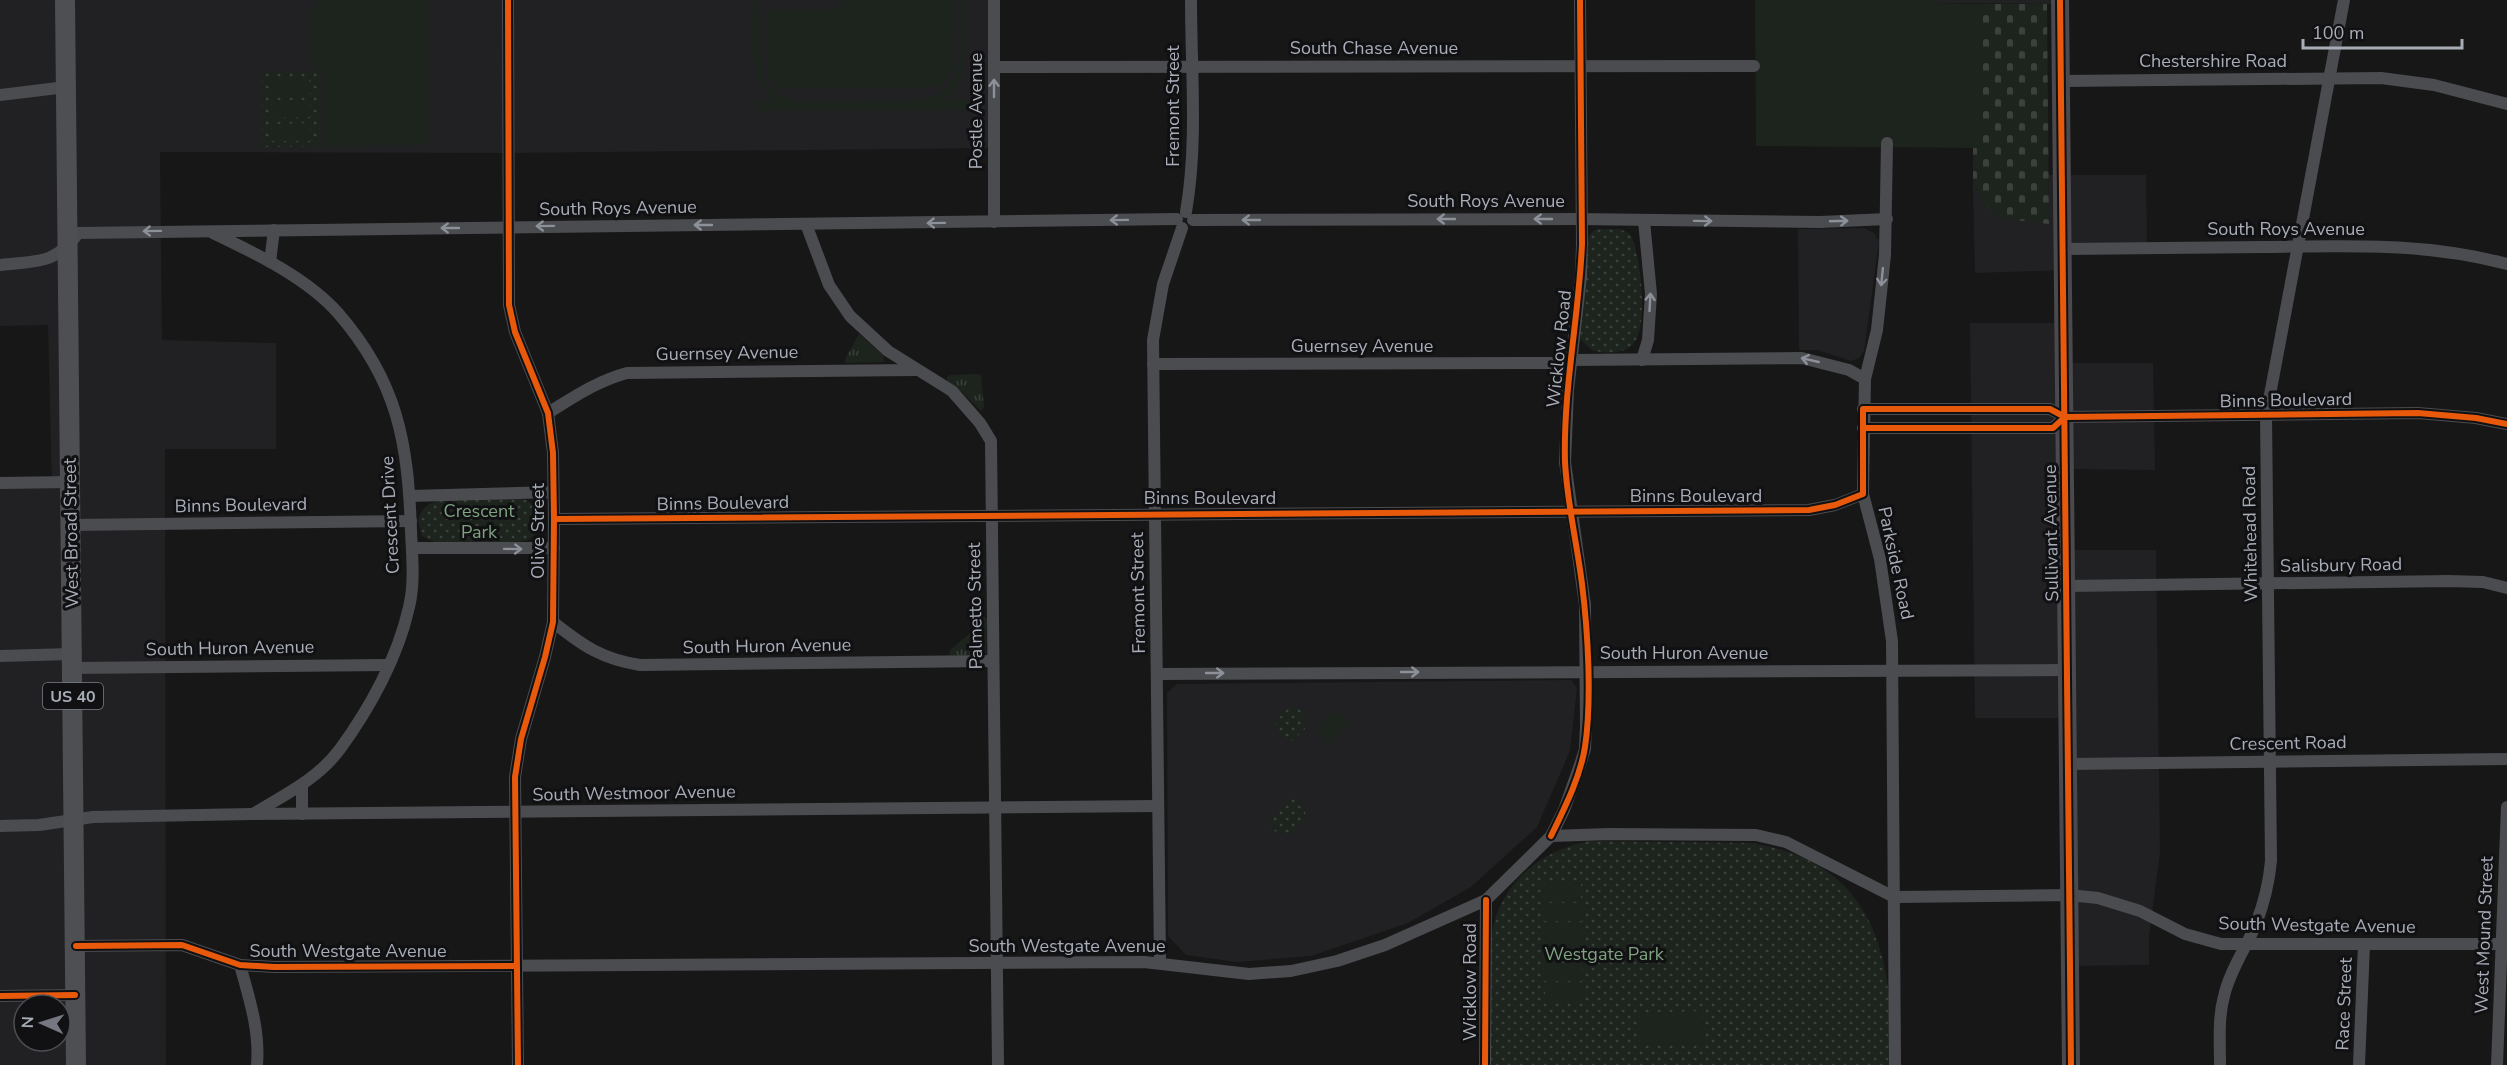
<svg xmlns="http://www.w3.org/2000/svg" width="2507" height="1065" font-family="'Nunito Sans',sans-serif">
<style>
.built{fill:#212123;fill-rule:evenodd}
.grass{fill:url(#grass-tufts)}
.cemetery{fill:url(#cemetery-stones)}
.park{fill:url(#park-dots)}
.garden{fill:#1d241e}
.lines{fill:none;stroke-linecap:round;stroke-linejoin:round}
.street{stroke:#4b4c50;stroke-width:12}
.secondary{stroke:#4a4a4e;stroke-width:18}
.primary{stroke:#4d4f52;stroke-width:20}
.cycleway-casing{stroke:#111113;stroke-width:10}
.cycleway{stroke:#e8590c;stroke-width:6}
.oneway{stroke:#8c9099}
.labels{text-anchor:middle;stroke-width:6;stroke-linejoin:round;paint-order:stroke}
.shield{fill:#111113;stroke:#7b7e86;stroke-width:1.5}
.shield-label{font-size:16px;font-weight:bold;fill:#a8adb8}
.street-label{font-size:18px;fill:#a8adb8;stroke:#111113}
.park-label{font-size:18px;fill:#7fa381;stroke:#111113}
</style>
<defs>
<pattern id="grass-tufts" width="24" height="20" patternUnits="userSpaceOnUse" patternTransform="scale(1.5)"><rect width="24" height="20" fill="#1d241e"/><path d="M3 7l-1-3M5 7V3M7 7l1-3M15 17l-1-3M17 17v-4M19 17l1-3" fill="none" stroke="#3b413d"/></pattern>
<pattern id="cemetery-stones" width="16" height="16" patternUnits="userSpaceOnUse" patternTransform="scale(1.5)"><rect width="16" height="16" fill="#1d241e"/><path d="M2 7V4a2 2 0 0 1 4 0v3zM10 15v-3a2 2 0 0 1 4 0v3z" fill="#3b413d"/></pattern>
<pattern id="park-dots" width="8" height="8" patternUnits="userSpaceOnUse" patternTransform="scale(1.5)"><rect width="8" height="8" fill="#1d241e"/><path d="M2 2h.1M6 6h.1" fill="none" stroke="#3b413d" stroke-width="1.8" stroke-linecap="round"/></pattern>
</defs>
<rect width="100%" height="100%" fill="#171717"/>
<g class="built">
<path d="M0,0H990L992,148L509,153L160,152L162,340L276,343V449H165L166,1065H0V488H52L48,325L0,326ZM24,1005H60V1041H24Z"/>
<path d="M1930,0H2067V4L1930,3Z"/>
<path d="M2049,175H2146L2147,245H2067L2068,270L1975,273L1973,190L1980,189L2049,224Z"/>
<path d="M1864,228L1874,233L1879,242L1864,351L1859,358L1851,361L1818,350H1799L1798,229Z"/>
<path d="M1970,323H2067L2068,363H2153L2155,470L2069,469V550H2156L2160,852L2149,937V965L2067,966L2065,718H1975Z"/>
<path d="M1571,680L1577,688L1570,751L1537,827L1471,887L1408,923L1311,956L1237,962L1186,955L1168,936L1167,693L1177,684Z"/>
</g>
<g class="grass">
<path d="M859,334L883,355L884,362L845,363V359Z"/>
<path d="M976,374L981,375L984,407L981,411L962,392L947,381V377L951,375Z"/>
<path d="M984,617L987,619L986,654L951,656L949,654L950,650L968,635L980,619Z"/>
</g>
<path class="cemetery" d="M1979,4H2047L2049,224L1998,218L1981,201L1980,189L1973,190V147H1979Z"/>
<g class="park">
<path d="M319,71L320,146L262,147V72Z"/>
<path d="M1598,229H1620L1630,234C1641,252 1649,329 1633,344C1623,355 1606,353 1593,351L1580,339L1587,239L1593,231Z"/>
<path d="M453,499H523C541,505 549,531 527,540C516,544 453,544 439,543C433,542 428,539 422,536L418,520C424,501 436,501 453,499Z"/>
<path d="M1286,708L1303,709C1305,716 1302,721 1305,729L1290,743L1276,730L1275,725Z"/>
<path d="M1293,796L1306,808L1304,822L1287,834L1280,835L1271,828L1270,820Z"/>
<path d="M1590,841L1750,843C1839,856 1880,909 1889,996C1892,1018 1890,1042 1890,1065H1491C1491,1036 1491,1007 1491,978C1491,960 1489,940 1494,923C1507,877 1545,849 1590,841Z"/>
</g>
<g class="garden">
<path d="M321,0H430V145L321,146V69H312L311,11Z"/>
<path d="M753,0H760L761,66L767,83L780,95L800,101L921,100C969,93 958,36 958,0H965C965,34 974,76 944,100H978V110L755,111V101L774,100C744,76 753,35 753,0Z"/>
<path d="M841,0H954L955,32L951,33V72L939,87L778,89L768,75V9H840Z"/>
<path d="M1755,0H1930L1931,3L1979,4V148L1756,146Z"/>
<path d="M271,77H309L310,94L272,95Z"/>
<path d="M272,100H310V117L272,118Z"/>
<path d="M310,123V141H272V124Z"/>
<path d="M1336,709L1350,723L1329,744L1315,729Z"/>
<path d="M1581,883V901H1544L1543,884Z"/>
<rect x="1544" y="903" width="38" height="18"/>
<rect x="1544" y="923" width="38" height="18"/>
<path d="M1582,943V961H1544V944Z"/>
<rect x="1544" y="963" width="38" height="18"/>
<path d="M1545,983H1582L1583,1001H1545Z"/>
<path d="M1702,1011L1703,1043L1640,1045V1013Z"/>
</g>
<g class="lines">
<g class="street">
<path d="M508,0L509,305L515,332L548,413L553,453L554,519L553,622L545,657L521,739L515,777L518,1065"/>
<path d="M994,67L1754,66"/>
<path d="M2060,81L2381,78L2434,85L2507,104"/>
<path d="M0,95L66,87"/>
<path d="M1887,143L1885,255L1877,330L1865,379L1863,494L1880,559L1892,641L1895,1065"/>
<path d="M1186,212C1198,143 1191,70 1191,0"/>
<path d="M1193,220L1575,219L1820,222L1887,219"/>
<path d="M994,222V0"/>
<path d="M806,224L829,285L850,316L888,351L952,391L980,423L991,441L998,1065"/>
<path d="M213,233C255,253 307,278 338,313C398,382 408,443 411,531C412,556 415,583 409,607C398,657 370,708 340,749C318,779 284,795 253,814"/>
<path d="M2063,249C2129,248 2196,248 2263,247C2348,246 2424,242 2507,264"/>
<path d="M270,262L274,230"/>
<path d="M0,265C35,261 56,265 78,233L1177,219"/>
<path d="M1571,360L1802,358L1849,370L1865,379"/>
<path d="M1642,360L1648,340L1651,294L1644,221"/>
<path d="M1153,364L1571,363"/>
<path d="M1863,409H2050L2065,417L2418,413L2476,418L2507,424"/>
<path d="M548,413C574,397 597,381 627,373L916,370"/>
<path d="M1863,428H2053L2065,417"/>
<path d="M0,483L70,482"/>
<path d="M410,496L553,492"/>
<path d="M554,519L1809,510L1835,505L1863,494"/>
<path d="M71,525L411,521"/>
<path d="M412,548H554"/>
<path d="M2067,586L2449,581L2483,582L2507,588"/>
<path d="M553,622C583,646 602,659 640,665L993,661"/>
<path d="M0,656L72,654"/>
<path d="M72,668L388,665"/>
<path d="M1157,674L2067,670"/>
<path d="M2068,764L2507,759"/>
<path d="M302,814V785"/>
<path d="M0,826L39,825L93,817L252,814L1158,806"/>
<path d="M1551,836L1609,834L1756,835L1786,842L1894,897L2069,895L2098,898L2140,911L2185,934L2221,944H2501"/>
<path d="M76,946L182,945L240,965L274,967L1144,962L1249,974L1291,971L1337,961L1385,945L1486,900L1551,836L1564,810L1580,765L1585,749L1586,725L1585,605L1565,462L1568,390L1581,276L1582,244L1580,0"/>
<path d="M1160,962L1153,340L1163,284L1182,228"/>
<path d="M240,965C249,998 260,1030 257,1065"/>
<path d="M0,996L75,995"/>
<path d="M1485,1065L1486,900"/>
<path d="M2220,1065C2220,1042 2218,1018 2224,996C2230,970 2246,948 2256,924C2264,903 2269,883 2271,861L2266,416L2344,0"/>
<path d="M2359,1065L2364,945"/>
<path d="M2497,1065L2507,807"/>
</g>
<path class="secondary" d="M2060,0L2071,1065"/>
<path class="primary" d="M65,0L76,1065"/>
<defs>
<g id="cycleway">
<path d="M508,0L509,305L515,332L548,413L553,453L554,519L553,622L545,657L521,739L515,777L518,1065"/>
<path d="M2060,0L2071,1065"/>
<path d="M1863,428H2053L2065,417"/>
<path d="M554,519L1809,510L1835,505L1863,494V409H2050L2065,417L2418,413L2476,418L2507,424"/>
<path d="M1551,836C1564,809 1580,778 1585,747C1592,700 1588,632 1582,584C1577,543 1567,503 1565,462C1563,389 1579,317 1582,244L1580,0"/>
<path d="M76,946L182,945L240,965L274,967L516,966"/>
<path d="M0,996L75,995"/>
<path d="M1485,1065L1486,900"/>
</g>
</defs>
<use href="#cycleway" class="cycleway-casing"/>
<use href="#cycleway" class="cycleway"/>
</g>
<defs><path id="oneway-shaft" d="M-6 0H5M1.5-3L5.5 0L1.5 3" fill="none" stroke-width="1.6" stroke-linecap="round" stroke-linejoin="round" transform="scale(1.5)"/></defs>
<g class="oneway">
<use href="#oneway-shaft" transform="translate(994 88) rotate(-90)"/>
<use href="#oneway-shaft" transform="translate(1446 219) rotate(180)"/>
<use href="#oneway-shaft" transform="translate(1543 219) rotate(180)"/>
<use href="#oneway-shaft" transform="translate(1119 220) rotate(179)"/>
<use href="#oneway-shaft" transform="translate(1251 220) rotate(180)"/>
<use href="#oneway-shaft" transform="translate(1703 221) rotate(1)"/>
<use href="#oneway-shaft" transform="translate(1839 221) rotate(-2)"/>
<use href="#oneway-shaft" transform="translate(936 223) rotate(179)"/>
<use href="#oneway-shaft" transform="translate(703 225) rotate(180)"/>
<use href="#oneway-shaft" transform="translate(545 226) rotate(179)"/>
<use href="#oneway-shaft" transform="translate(450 228) rotate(180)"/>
<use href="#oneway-shaft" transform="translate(152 231) rotate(179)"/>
<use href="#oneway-shaft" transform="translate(1882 277) rotate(96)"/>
<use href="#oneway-shaft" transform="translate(1650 302) rotate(-87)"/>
<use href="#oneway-shaft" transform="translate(1810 360) rotate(-167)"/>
<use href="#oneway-shaft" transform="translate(513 549) rotate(1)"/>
<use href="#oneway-shaft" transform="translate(1410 672)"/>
<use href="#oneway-shaft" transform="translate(1215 673)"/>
</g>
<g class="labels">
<rect class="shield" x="43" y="683" width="60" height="26" rx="4.5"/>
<g class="shield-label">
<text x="73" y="702">US 40</text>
</g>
<g class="street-label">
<text x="1374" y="54">South Chase Avenue</text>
<text x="2213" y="67">Chestershire Road</text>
<text transform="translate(1173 106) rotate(-90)" y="6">Fremont Street</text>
<text transform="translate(976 111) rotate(-90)" y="6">Postle Avenue</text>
<text x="1486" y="207">South Roys Avenue</text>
<text transform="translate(618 208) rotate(-1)" y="6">South Roys Avenue</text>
<text x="2286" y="235">South Roys Avenue</text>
<text x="1362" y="352">Guernsey Avenue</text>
<text transform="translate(1559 349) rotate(-84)" y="6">Wicklow Road</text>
<text transform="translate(727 353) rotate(-1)" y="6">Guernsey Avenue</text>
<text transform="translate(2286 400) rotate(-1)" y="6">Binns Boulevard</text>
<text x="1696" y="502">Binns Boulevard</text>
<text x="1210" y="504">Binns Boulevard</text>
<text transform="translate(723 503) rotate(-1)" y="6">Binns Boulevard</text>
<text transform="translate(241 505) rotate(-1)" y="6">Binns Boulevard</text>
<text transform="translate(390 515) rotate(-93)" y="6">Crescent Drive</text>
<text transform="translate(538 531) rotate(-90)" y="6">Olive Street</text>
<text transform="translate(71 533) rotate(-91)" y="6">West Broad Street</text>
<text transform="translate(2051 533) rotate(-91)" y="6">Sullivant Avenue</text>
<text transform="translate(2250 534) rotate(-91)" y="6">Whitehead Road</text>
<text transform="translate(1896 563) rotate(78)" y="6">Parkside Road</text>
<text transform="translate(2341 565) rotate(-1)" y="6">Salisbury Road</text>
<text transform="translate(1138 593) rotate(-91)" y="6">Fremont Street</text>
<text transform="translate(975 606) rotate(-91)" y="6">Palmetto Street</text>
<text transform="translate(767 646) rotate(-1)" y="6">South Huron Avenue</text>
<text transform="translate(230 648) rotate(-1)" y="6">South Huron Avenue</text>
<text x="1684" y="659">South Huron Avenue</text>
<text transform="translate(2288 743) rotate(-1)" y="6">Crescent Road</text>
<text transform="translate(634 793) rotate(-1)" y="6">South Westmoor Avenue</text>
<text transform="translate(2317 925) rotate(1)" y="6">South Westgate Avenue</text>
<text transform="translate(2484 935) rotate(-88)" y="6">West Mound Street</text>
<text x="1067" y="952">South Westgate Avenue</text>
<text x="348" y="957">South Westgate Avenue</text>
<text transform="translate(1470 982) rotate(-90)" y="6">Wicklow Road</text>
<text transform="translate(2344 1004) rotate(-88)" y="6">Race Street</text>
</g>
<g class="park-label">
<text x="479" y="517">Crescent<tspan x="479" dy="21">Park</tspan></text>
<text x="1604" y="960">Westgate Park</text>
</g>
</g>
<g transform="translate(42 1023) rotate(273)"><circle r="28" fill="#111113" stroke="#4d4f55" stroke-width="1.5"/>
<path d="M0-4.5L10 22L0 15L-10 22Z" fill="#757880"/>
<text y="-9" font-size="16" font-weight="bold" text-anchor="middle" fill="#a8adb8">N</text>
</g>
<path d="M2303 39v9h159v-9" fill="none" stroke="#a8adb8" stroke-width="3"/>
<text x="2312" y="39" font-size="18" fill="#a8adb8" stroke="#111113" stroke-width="4.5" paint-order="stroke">100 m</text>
</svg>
